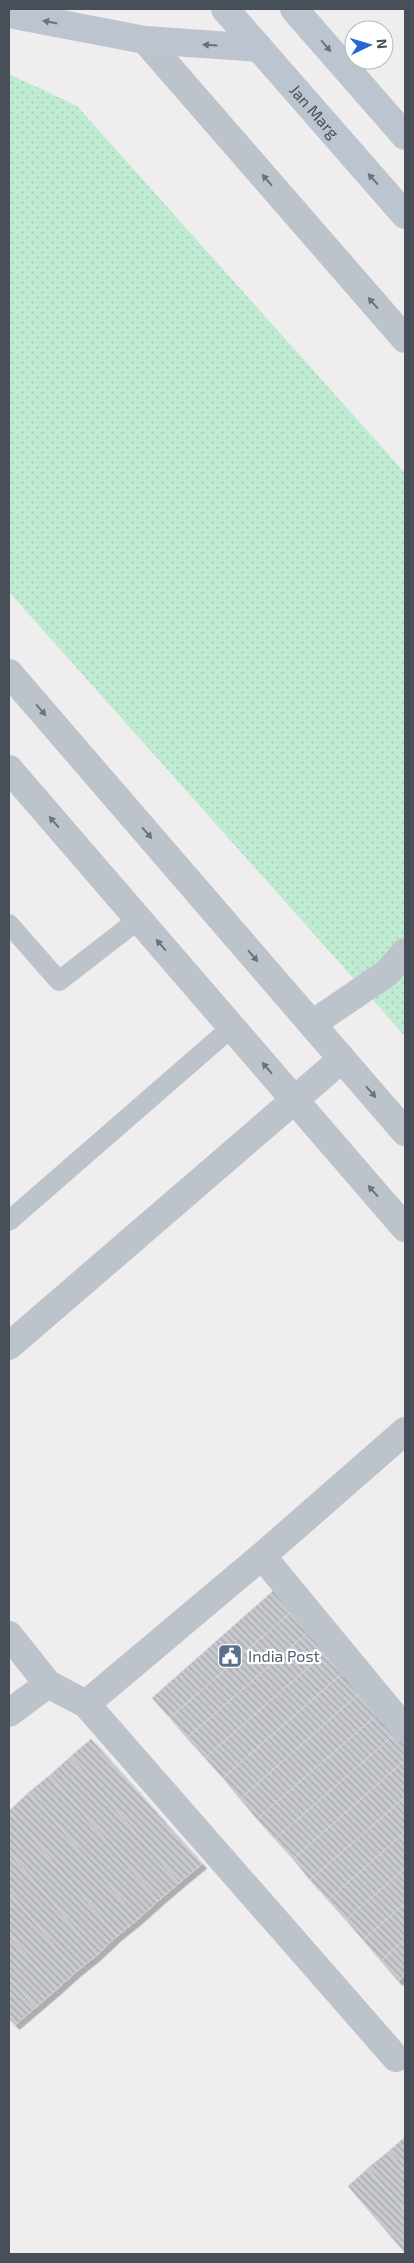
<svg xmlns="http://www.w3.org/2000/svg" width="414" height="2263" font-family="'Exo 2',sans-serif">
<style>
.grass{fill:url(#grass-dots)}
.building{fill:url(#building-back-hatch);stroke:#d1d3d8;filter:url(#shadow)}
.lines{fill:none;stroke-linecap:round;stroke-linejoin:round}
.service{stroke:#bcc3cb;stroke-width:20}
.minor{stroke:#bcc3cb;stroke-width:28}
.tertiary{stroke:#bcc3cb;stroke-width:28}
.secondary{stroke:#bcc4d0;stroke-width:28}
.oneway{fill:#6a727d}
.oneway2{fill:#6a727b}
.labels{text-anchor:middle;stroke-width:4.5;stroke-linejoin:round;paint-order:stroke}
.street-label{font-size:16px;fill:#474f59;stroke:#fff}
.service-label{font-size:16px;fill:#4e5e75;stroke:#fff;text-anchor:start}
</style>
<defs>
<pattern id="grass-dots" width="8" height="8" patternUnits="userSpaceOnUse" patternTransform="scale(1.25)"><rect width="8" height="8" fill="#beebd2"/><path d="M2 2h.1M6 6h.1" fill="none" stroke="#a5cbb7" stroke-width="1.8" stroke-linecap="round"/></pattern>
<pattern id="building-back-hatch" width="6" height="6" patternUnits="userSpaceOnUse" patternTransform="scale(1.25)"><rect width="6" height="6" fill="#c7c9cf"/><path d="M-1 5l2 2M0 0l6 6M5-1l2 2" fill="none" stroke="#a3a6ab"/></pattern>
<filter id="shadow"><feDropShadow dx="4.5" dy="4.5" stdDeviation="0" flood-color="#0004"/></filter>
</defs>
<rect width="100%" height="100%" fill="#efeded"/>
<path class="grass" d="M9,74L77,106L405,473L404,1035L9,592Z"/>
<g class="building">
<path d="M274,1590L292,1611L170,1718L152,1698Z"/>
<path d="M292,1611L309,1631L187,1738L170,1718Z"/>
<path d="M309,1631L327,1651L205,1758L187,1738Z"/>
<path d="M327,1651L345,1671L223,1778L205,1758Z"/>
<path d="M345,1671L362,1691L240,1799L223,1778Z"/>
<path d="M362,1691L380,1712L257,1819L240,1799Z"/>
<path d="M380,1712L397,1732L275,1839L257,1819Z"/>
<path d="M397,1732L405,1741V1760L293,1859L275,1839Z"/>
<path d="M91,1739L202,1864L179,1883L70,1757Z"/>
<path d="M70,1757L179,1883L158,1901L50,1775Z"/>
<path d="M405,1760V1797L310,1880L293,1859Z"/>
<path d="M50,1775L158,1901L138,1919L29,1792Z"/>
<path d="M29,1792L138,1919L117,1936L9,1811Z"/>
<path d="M405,1797V1832L328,1900L310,1880Z"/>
<path d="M9,1811L117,1936L97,1955L9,1852Z"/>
<path d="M405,1832V1868L346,1920L328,1900Z"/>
<path d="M9,1852L97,1955L76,1972L9,1892Z"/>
<path d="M405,1868V1903L363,1940L346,1920Z"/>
<path d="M9,1892L76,1972L56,1990L9,1935Z"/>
<path d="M405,1903V1939L381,1961L363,1940Z"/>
<path d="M9,1935L56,1990L35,2008L9,1977Z"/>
<path d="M405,1939V1975L398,1981L381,1961Z"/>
<path d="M9,1977L35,2008L15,2025L9,2019Z"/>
<path d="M405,2137V2171L389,2151Z"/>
<path d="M389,2151L405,2171V2212L368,2168Z"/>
<path d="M368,2168L405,2212V2253L348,2186Z"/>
</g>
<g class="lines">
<g class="service">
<path d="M9,924L59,981L139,919"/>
<path d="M9,1221L232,1027"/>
</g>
<g class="minor">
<path d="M9,673L405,1132"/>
<path d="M9,769L405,1228"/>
<path d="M312,1024L387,973L405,952"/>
<path d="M9,1346L342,1059"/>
<path d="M262,1556L405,1729"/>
<path d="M9,1635L48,1684L86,1704"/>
<path d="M9,1713L48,1684"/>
<path d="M396,2058L86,1704L262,1556L405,1431"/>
</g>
<path class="tertiary" d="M145,40L405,339"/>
<g class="secondary">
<path id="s1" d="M225,9L405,215"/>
<path d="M294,9L405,136"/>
<path d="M9,14L145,40L259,48"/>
</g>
</g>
<defs><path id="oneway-solid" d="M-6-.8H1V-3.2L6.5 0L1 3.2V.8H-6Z" transform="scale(1.25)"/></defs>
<g class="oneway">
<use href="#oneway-solid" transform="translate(50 22) rotate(-169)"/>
<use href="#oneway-solid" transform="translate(210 45) rotate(-176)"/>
<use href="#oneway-solid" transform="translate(326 46) rotate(49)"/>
<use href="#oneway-solid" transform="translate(373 179) rotate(-132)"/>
</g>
<g class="oneway2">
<use href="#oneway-solid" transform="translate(267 180) rotate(-131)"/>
<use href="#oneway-solid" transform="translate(373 303) rotate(-131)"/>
<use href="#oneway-solid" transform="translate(41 710) rotate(49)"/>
<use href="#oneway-solid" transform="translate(54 822) rotate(-131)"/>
<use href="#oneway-solid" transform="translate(147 833) rotate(49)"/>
<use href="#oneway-solid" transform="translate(161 945) rotate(-131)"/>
<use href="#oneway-solid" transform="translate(253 956) rotate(49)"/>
<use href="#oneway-solid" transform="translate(267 1068) rotate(-131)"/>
<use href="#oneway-solid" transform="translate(371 1092) rotate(49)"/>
<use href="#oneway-solid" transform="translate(373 1191) rotate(-131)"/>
</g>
<defs>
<symbol id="civic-square" viewBox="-11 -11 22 22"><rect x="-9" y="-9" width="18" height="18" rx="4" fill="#5c6f8a" stroke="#fff"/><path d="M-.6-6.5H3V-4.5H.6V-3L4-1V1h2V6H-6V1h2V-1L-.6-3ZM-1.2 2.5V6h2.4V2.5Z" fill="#fff"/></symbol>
</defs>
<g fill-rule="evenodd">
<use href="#civic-square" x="216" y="1642" width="28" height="28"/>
</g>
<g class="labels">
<g class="street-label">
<text dy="6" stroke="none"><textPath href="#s1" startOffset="136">Jan Marg</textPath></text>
</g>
<g class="service-label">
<text x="248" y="1662">India Post</text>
</g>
</g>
<rect width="414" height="2263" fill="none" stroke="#474f59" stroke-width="20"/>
<g transform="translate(369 45) rotate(85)"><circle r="24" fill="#ffffff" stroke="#b5b9bd"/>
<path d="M0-4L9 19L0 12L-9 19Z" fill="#2765d0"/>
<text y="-8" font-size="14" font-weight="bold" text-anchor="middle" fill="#474f59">N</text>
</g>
</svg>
